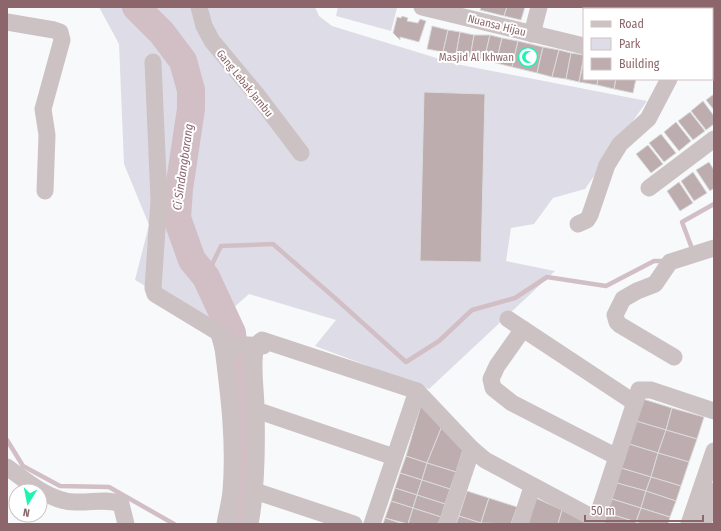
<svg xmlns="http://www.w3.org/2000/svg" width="721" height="531" font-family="'Fira Sans Condensed',sans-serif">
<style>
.green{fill:#dedde7;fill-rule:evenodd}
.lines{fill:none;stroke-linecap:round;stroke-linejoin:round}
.stream{stroke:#d1bfc5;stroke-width:4.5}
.river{stroke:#d1bfc5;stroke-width:28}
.building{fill:#beadaf;stroke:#dadbdc}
.street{stroke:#ccc2c4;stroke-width:17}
.labels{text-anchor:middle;stroke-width:4;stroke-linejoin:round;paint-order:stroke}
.street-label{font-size:11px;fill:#8c666a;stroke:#fff}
.poi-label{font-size:11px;fill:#8c666a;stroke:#fff;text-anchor:end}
.water-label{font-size:12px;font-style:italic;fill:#8d6872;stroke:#fff}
</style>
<rect width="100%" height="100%" fill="#f8f9fa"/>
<g class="green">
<path d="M99,7H315L319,16L332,26L456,64L647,101L585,189L553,198L534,224L511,228L506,261L555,271L429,389L315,346L336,320L249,294L213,326L135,280L149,225L124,164L119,44ZM424,93L485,94L481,262L420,261Z"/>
<path d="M338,7H393L397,8L391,31L336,16Z"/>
</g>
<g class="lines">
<g class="stream">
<path d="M693,251L682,222L714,204"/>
<path d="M206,277L221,246L273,244L336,299L406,362L439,341L472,310L515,298L547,277L606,286L654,261H666"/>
<path d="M7,440L23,466L60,486L109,487L174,524"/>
</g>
<path class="river" d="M136,7L162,33L183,61L191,90V109L179,189L177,218L192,260L206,277L232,333L240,405L242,482L234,524"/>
</g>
<g class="building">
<path d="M481,7H507L504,16L480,10Z"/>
<path d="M507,7H525L521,20L504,16Z"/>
<path d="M402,16L408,18L407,21L418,23L420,19L426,21L419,42L400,37V40L393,33L397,17L401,18Z"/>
<path d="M432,26L448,30L443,52L427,49Z"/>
<path d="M448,30L460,32L456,55L443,52Z"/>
<path d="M460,32L474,35L470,58L456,55Z"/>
<path d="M474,35H490L484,60L470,58Z"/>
<path d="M490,35L502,38L496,63L484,60Z"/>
<path d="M502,38L518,41L512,67L496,63Z"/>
<path d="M518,41L543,47L537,73L512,67Z"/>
<path d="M543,47L559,50L552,77L537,73Z"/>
<path d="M559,50L571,53L566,79L552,77Z"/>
<path d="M571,53L584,55L579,82L566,79Z"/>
<path d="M584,61V79H598L597,85L579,82Z"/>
<path d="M598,79H616L614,89L597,85Z"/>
<path d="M616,79H636L633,93L614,89Z"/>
<path d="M424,92L485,94L481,262L420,261Z"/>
<path d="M714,94V110L706,100Z"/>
<path d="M703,101L714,116V124L706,130L691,111Z"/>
<path d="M690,112L705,131L693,140L678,121Z"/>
<path d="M676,122L691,141L679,151L664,132Z"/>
<path d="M661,134L676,153L664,162L649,143Z"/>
<path d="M648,145L663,164L651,173L636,154Z"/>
<path d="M709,162L714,170V188L710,191L696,170Z"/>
<path d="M693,172L707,193L694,201L681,181Z"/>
<path d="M679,182L693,203L680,211L667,191Z"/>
<path d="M643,399L672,408L666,430L636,421Z"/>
<path d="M421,405L442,426L427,463L406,456Z"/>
<path d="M672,408L704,417L697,439L666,430Z"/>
<path d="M636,421L666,430L658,453L629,444Z"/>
<path d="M442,426L464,446L456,472L427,463Z"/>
<path d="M666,430L697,439L689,462L658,453Z"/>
<path d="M629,444L658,453L651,477L621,468Z"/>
<path d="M658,453L689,462L681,486L651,477Z"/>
<path d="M406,456L427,463L422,480L400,473Z"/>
<path d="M427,463L456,472L450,489L422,480Z"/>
<path d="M621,468L651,477L646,491L617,483Z"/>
<path d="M400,473L422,480L417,495L395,488Z"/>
<path d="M651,477L681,486L676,501L646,491Z"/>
<path d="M422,480L450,489L445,504L417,495Z"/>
<path d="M617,483L646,491L641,508L612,499Z"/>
<path d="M395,488L417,495L413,508L391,501Z"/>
<path d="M467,491L489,498L481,523L459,516Z"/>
<path d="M646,491L676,501L670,517L641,508Z"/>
<path d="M417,495L445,504L441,517L413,508Z"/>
<path d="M489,498L517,507L511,524L481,523Z"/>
<path d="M536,498L562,510L558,524H528Z"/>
<path d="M612,499L641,508L636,522L607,513Z"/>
<path d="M391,501L413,508L408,524L385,518Z"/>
<path d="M413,508L441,517L438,524H408Z"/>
<path d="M641,508L670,517L668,524H642L636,522Z"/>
<path d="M562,510L587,522L586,524H558Z"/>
<path d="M607,513L636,522V524H604Z"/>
<path d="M459,516L481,523V524H456Z"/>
<path d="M385,518L403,524H383Z"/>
</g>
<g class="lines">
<g class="street">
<path d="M199,7L204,26L212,41L257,95L301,153"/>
<path d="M422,7L584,46"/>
<path d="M611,9V7"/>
<path d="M700,9V7"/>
<path d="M7,22L54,30L60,32L62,40L43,109L47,135L45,191"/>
<path d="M712,23L714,25"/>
<path d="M532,34L539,7"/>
<path d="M153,62L159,200L153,288L155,294L216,331L219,334L223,348L248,345L263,346L262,344"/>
<path d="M649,188L714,139"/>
<path d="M578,224L587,220L590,215L607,165L620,144L648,119L669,79"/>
<path d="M508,319L635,403"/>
<path d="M523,329L497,366L491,379L493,388L512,403L617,457"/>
<path d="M223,348C229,395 235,443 231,491C230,502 227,513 225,524"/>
<path d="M674,357L620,325L617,322L615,315L623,299L637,291L655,284L670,262L714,248"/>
<path d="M256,410L394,457"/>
<path d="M7,467C26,481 51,502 75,502C91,503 106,498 121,504L126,524"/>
<path d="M255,491L354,524"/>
<path d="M250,524C257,487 257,447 256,410C256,388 251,365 256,345L262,340L417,391L472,449L485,460L597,520"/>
<path d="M372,524L417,391"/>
<path d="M447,524L472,449"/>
<path d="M520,524L532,487"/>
<path d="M595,524L639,390H651L714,411"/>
<path d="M689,524L714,451"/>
<path d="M703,524L714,491"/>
</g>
</g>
<defs>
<symbol id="mosque-ring" viewBox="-11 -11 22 22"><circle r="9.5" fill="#fff" stroke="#1ff3b1" stroke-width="1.5"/><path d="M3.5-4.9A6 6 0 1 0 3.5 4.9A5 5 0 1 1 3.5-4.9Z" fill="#1ff3b1"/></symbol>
</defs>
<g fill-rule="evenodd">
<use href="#mosque-ring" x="517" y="46" width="22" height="22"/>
</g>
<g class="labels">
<g class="street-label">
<text transform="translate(497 25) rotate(14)" y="4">Nuansa Hijau</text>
<text transform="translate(245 83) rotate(51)" y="4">Gang Lebak Jambu</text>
</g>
<g class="poi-label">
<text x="514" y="61">Masjid Al Ikhwan</text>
</g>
<g class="water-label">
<text transform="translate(183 167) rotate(-82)" y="4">Ci Sindangbarang</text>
</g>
</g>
<rect width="721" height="531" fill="none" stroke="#8c666a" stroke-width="16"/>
<rect x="583" y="8" width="130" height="72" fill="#ffffff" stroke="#d1c2c3"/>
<rect x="591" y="21" width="20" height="6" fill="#ccc2c4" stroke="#d1c2c3"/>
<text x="619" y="28" font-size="12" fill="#8c666a">Road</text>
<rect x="591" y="38" width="20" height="12" fill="#dedde7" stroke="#d1c2c3"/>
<text x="619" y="48" font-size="12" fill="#8c666a">Park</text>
<rect x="591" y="58" width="20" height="12" fill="#beadaf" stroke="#d1c2c3"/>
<text x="619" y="68" font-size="12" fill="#8c666a">Building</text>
<g transform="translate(28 503) rotate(190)"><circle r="19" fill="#ffffff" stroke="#d1c2c3"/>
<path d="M0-3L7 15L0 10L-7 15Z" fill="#1ff3b1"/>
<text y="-6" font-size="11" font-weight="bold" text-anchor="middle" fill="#8c666a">N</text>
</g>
<path d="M585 515v6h118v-6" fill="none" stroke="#8c666a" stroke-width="2"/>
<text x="591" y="515" font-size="12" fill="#8c666a" stroke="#ffffff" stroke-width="3" paint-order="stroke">50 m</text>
</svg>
